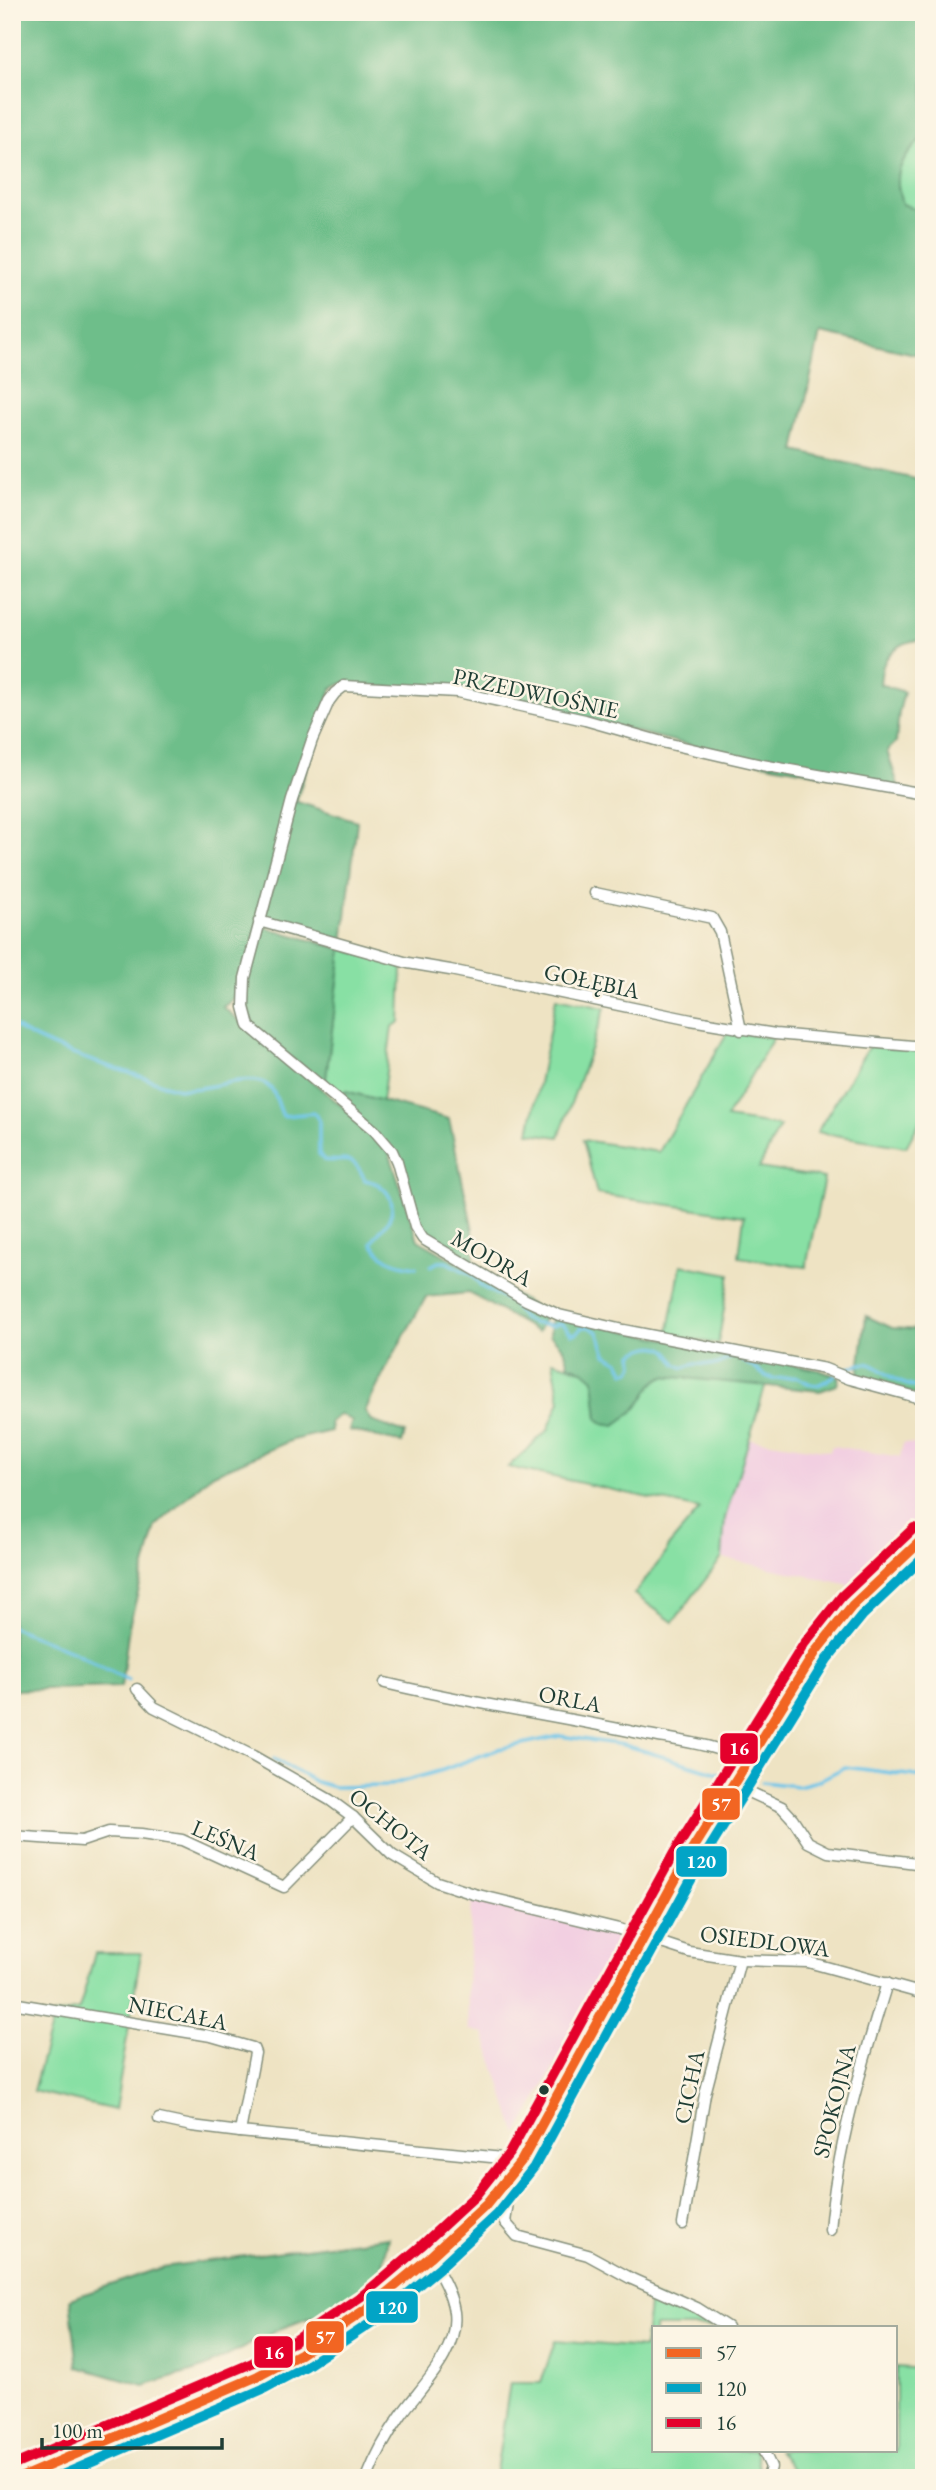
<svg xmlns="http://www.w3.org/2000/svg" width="936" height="2490" font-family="'EB Garamond',serif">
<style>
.built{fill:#f2cfe1}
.green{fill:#88e0a4;stroke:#548e6c;stroke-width:2}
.forest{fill:#6ebe8a;stroke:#467e5f;stroke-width:2}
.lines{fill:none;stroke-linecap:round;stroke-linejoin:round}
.stream{stroke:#6bc4e9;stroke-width:3.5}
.minor-casing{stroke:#86907c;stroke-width:13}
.secondary-casing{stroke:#86907c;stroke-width:18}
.minor{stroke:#fff;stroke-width:10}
.secondary{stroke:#fff;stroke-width:14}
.bus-1-casing{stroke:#fcf5e5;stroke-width:16}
.bus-2-casing{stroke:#fcf5e5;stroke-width:16}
.bus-3-casing{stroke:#fcf5e5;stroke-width:16}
.bus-1{stroke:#f26522;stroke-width:10}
.bus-2{stroke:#02a4c6;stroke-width:10}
.bus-3{stroke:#e4002b;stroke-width:10}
.bus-dot{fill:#1f3d34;stroke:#fcf5e5;stroke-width:2.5}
.labels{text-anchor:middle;stroke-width:5;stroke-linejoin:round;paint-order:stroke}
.street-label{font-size:23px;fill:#1f3d34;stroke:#fcf5e5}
.line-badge{stroke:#fcf5e5;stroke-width:2.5}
.badge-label{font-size:19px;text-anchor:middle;font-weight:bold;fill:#fff}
</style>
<rect width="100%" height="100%" fill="#fcf5e5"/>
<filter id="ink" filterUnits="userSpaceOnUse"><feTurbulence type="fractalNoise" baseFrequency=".0143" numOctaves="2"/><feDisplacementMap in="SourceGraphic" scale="14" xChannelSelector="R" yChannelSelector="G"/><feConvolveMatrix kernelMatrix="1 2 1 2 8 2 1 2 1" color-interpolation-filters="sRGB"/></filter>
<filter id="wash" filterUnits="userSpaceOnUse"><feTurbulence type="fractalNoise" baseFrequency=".00686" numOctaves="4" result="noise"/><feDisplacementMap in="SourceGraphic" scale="28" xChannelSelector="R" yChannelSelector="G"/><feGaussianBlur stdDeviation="1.57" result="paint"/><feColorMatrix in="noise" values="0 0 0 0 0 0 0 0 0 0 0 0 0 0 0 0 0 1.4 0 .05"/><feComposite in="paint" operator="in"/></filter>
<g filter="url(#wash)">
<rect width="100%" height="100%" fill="#eee3c3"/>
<g class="built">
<path d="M750,1439L830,1451L832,1446L900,1457L903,1443L924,1445V1523L856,1586L722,1558L725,1518Z"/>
<path d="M472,1900L584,1926L625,1938L517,2135L484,2034L469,2030L467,1985Z"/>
</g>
<g class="green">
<path d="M924,135V212L902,204C891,170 902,161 924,135Z"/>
<path d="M342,949L397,964L402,969L400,1022L392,1027L382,1101L346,1091L339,1098L325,1086Z"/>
<path d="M556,998L605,1008L559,1137L529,1133Z"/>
<path d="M728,1031L773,1038L726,1118L780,1126L759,1168L824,1178L806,1267L739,1257L744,1216L597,1194L583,1140L659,1152Z"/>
<path d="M869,1046L924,1051V1114L906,1147L817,1132Z"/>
<path d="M681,1265L730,1274L718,1344L668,1335Z"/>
<path d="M553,1361L585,1371L595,1379L598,1419L641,1401L652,1382L664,1376L766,1384L725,1518L722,1558L673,1622L634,1594L666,1553L667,1548L700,1509L508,1467L548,1430L560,1401Z"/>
<path d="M95,1953H141L115,2110L33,2091L54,2015L79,2010Z"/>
<path d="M650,2296L682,2308L710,2327H654V2450H755L761,2478H495L510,2383H541L555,2341L644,2348Z"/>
<path d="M896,2367L924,2369V2478H799L778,2450H896Z"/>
</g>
<g class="forest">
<path d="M12,12H924V135C902,161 891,170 902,204L924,212V356L820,333L795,451L924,481V641C909,638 892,648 885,661C881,667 881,678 880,684L904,692L899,712L896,742L887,751L899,788L762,763L508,700L343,683L331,689L238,989L232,1000L223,1007L373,1132L389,1152L418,1240L544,1312L545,1316L538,1332L469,1293L426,1297L390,1361L365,1411L371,1421L405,1433L402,1443L349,1430L352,1421L340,1414L330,1422L331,1431L292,1440L211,1475L156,1526L129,1626L121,1687L12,1690Z"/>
<path d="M294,801L357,821L343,943L264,920Z"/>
<path d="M261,926L342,949L325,1086C312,1075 257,1032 252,1022C239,992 253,956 261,926Z"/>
<path d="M346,1091L449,1119L473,1230L474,1264L429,1241L421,1231L400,1161L339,1098Z"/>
<path d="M866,1316L892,1328L919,1330L924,1325V1397L858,1379Z"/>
<path d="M557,1317L824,1371L839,1377L837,1385L820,1391L664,1376C649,1384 650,1389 641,1402C634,1412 625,1418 615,1425L603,1423L598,1419L594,1379L585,1371L568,1364C568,1351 559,1343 550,1335L551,1321Z"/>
<path d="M388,2237L382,2271L354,2301L282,2328L204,2368L144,2386L78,2367L70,2299L163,2267Z"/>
</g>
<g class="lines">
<g class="stream">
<path d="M12,1025C48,1049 104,1065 146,1078C157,1082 170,1088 181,1089C208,1091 235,1076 261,1082C276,1086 277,1105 283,1116L314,1113L319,1120V1154L324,1160C348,1163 352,1152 365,1180C385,1183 399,1201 388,1221C383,1230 377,1232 372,1244C385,1261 395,1264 416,1267"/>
<path d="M431,1266L438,1262H446L472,1275L482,1287L509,1301L523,1318L532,1323L552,1326L561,1323L572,1334L577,1333L582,1327H589L598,1332L606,1354L619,1362L625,1372L631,1371L634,1365L633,1354C645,1347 656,1343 668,1351L676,1364L684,1368C699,1361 700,1365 714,1365C721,1365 728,1357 736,1356L766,1376L774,1379L797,1377C816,1388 815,1388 834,1376"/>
<path d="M841,1372C868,1358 870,1362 892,1378C901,1384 914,1386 924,1391"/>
<path d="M12,1627L74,1652L128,1680"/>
<path d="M274,1759L316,1782L334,1787L386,1786L443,1770L498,1749L560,1736L624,1745L724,1775"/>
<path d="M762,1782L798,1786L818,1781L845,1767L924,1777"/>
</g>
</g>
</g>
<g filter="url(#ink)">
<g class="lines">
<defs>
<g id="minor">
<path d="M924,794L762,765L666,743L585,720L458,692L344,686L335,693L329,701L312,740L292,800L245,978L244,1007L249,1026L374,1130L392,1151L397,1162L415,1227L423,1239L526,1300L559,1315L623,1330L825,1369L850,1379L924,1399"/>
<path d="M595,893L712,918L720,932L741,1030"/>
<path d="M259,921L408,963L450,970L691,1020L775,1034L924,1047"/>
<path d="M385,1683C472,1704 561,1716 648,1735C680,1741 718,1745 746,1761"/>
<path d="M137,1689L154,1707L253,1756L330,1800L353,1817L392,1855L437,1882L474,1894L619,1929L689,1952L740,1960L808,1962L924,1994"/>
<path d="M732,1784L782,1807L793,1819L808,1842L828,1852L924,1864"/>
<path d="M12,1836L82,1841L109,1832L141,1834L182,1840L284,1887L353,1817"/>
<path d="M12,2003L211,2036L253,2048L255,2053L240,2132L522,2160"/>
<path d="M159,2119L192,2126L240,2132"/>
<path d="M504,2185L509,2196L505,2222L517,2236L588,2255L632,2279L697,2308L727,2327"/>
<path d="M683,2224L705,2094L740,1960"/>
<path d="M830,2230C837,2145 862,2065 887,1983"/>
<path d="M763,2450L771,2467L768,2478"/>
<path d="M367,2478C376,2455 387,2435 401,2415C422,2385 459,2353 454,2312C451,2292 440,2274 430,2257"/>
</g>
<path id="secondary" d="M19,2478L258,2376L300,2354L371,2306L430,2257L486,2205L522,2160L686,1860L816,1651L852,1606L924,1538"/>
</defs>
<use href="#minor" class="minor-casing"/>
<use href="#secondary" class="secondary-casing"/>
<use href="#minor" class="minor"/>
<use href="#secondary" class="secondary"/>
<defs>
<path id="bus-1" d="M20,2478L258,2376L300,2354L371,2306L430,2257L486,2205L522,2160L686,1860L816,1651L852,1606L924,1538"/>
<path id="bus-2" d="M55,2478L263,2389L306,2366L380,2317L440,2267L496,2215L534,2167L698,1867L827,1659L862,1616L924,1557"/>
<path id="bus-3" d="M14,2465L252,2363L293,2342L363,2295L421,2246L476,2195L510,2152L674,1853L804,1644L842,1596L914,1528"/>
</defs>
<use href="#bus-1" class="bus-1-casing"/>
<use href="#bus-2" class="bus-2-casing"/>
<use href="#bus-3" class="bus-3-casing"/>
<use href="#bus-1" class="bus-1"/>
<use href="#bus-2" class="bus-2"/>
<use href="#bus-3" class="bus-3"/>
</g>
</g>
<circle class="bus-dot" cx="544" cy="2090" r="6"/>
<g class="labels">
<g class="street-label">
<text transform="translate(536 693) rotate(12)" y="8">PRZEDWIOŚNIE</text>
<text transform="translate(592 981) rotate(12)" y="8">GOŁĘBIA</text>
<text transform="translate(492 1258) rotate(30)" y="8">MODRA</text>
<text transform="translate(570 1699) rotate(11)" y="8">ORLA</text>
<text transform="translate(391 1824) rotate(39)" y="8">OCHOTA</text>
<text transform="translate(226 1840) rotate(23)" y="8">LEŚNA</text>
<text transform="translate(765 1941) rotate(7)" y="8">OSIEDLOWA</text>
<text transform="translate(178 2013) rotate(11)" y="8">NIECAŁA</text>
<text transform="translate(689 2087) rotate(-78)" y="8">CICHA</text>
<text transform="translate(834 2101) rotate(-76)" y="8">SPOKOJNA</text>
</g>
</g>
<g class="line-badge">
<rect x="719" y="1732" width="40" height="33" rx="7" fill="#e4002b"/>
<rect x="701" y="1787" width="40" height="34" rx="7" fill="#f26522"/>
<rect x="675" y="1845" width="53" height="33" rx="7" fill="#02a4c6"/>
<rect x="365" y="2290" width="54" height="34" rx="7" fill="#02a4c6"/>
<rect x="305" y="2320" width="40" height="34" rx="7" fill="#f26522"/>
<rect x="253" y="2335" width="41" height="34" rx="7" fill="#e4002b"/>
</g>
<g class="badge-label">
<text x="739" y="1755">16</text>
<text x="721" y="1811">57</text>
<text x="701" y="1868">120</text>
<text x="392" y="2314">120</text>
<text x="325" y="2344">57</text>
<text x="274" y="2359">16</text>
</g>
<rect width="936" height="2490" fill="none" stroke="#fcf5e5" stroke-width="42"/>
<rect x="652" y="2326" width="245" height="126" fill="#fcf5e5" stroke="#a4ab9e" stroke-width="2"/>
<rect x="666" y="2348" width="35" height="10" fill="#f26522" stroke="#a4ab9e" stroke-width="2"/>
<text x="716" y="2360" font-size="21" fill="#1f3d34">57</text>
<rect x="666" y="2383" width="35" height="10" fill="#02a4c6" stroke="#a4ab9e" stroke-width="2"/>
<text x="716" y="2396" font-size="21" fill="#1f3d34">120</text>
<rect x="666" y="2418" width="35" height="10" fill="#e4002b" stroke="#a4ab9e" stroke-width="2"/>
<text x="716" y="2430" font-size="21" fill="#1f3d34">16</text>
<path d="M42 2438v10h180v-10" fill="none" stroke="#1f3d34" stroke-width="3.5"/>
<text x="52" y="2438" font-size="21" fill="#1f3d34" stroke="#fcf5e5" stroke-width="5" paint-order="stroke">100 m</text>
</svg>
